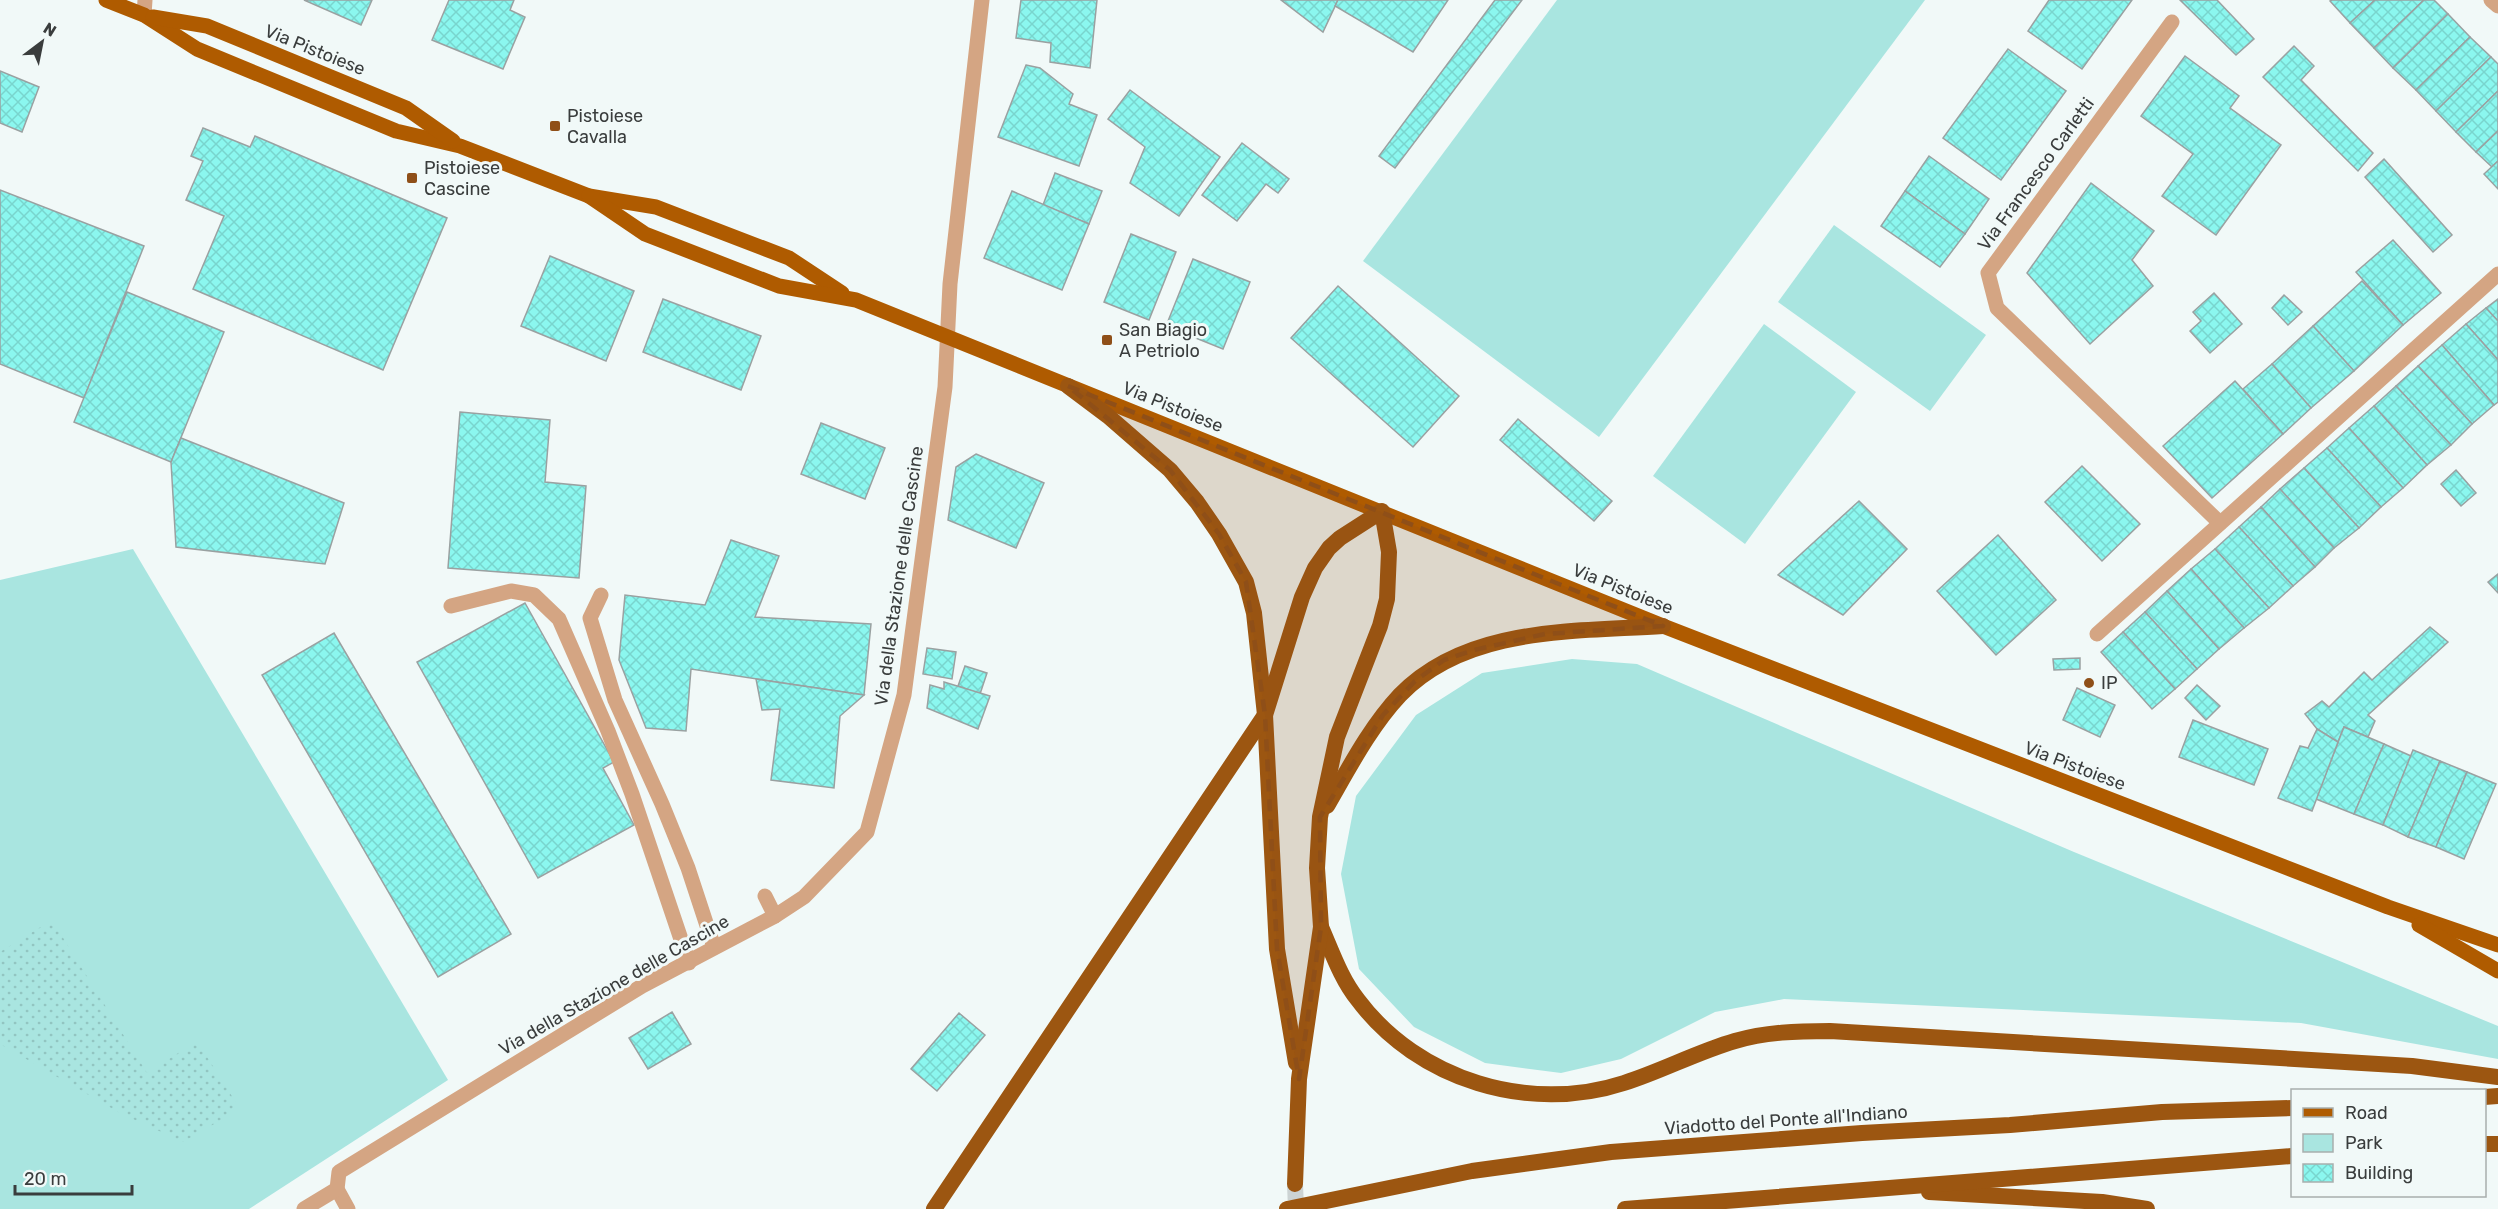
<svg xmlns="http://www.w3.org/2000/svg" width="2498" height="1209" font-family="Rubik,sans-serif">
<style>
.green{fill:#a9e5e0}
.garden{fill:url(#garden-dots)}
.building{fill:url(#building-cross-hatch);stroke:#9aa1a1;stroke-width:1.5}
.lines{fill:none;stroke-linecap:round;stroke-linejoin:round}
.trunk-tunnel{stroke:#ccd3d3;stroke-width:16;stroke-dasharray:16 8;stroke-linecap:butt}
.service{stroke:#d4a583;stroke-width:15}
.minor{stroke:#d4a583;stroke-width:15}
.primary{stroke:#af5b00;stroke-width:15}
.trunk{stroke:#9c5611;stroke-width:16}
.marked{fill:#8f4f18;fill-opacity:0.2;stroke:#8f4f18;stroke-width:4.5;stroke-dasharray:12 8;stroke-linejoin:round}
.poi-dot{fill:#8f4f18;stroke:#f1f9f8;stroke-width:2}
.labels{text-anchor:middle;stroke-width:6;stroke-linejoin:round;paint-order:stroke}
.street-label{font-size:18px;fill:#3a3d3d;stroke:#f1f9f8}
.poi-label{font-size:18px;fill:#3a3d3d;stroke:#f1f9f8;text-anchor:start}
</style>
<defs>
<pattern id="garden-dots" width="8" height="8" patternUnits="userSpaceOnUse" patternTransform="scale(1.5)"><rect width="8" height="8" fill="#a9e5e0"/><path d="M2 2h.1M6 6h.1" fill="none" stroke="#92c5c1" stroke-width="1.8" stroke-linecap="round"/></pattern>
<pattern id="building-cross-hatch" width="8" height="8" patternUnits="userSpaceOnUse" patternTransform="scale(1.5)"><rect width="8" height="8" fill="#8bf7ef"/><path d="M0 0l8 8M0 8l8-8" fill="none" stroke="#79d5ce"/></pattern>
</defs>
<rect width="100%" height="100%" fill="#f1f9f8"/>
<g class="green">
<path d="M1557,0H1925L1599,437L1363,261Z"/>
<path d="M1834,225L1986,335L1930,411L1778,302Z"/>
<path d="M1764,324L1856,392L1745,544L1653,476Z"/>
<path d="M133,549L448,1080L249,1209H0V580Z"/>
<path d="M1572,659L1637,664L2074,852L2498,1026V1059L2301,1023L1784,999L1715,1012L1621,1059L1561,1073L1485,1063L1414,1027L1359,969L1341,874L1356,796L1416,715L1482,673Z"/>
</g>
<path class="garden" d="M52,920L147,1073L197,1041L240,1109L183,1142L120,1113L0,1044V952Z"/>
<g class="building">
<path d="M304,0H372L361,25Z"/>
<path d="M449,0H514L510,10L525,17L503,69L432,40Z"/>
<path d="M1021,0H1097L1090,68L1050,62L1051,43L1016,38Z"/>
<path d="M1281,0H1338L1323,32Z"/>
<path d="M1338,0H1448L1413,52L1335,6Z"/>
<path d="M1495,0H1522L1395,168L1379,156Z"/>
<path d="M2049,0H2132L2082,69L2028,31Z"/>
<path d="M2180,0H2217L2254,39L2236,55Z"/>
<path d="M2332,0H2375L2350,23L2330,1Z"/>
<path d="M2375,0H2424L2374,48L2350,23Z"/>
<path d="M2424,0H2434L2448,14L2393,68L2374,48Z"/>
<path d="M2448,14L2470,37L2416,90L2393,68Z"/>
<path d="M2470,37L2491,57L2436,111L2416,90Z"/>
<path d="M2294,46L2314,66L2301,80L2373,153L2358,171L2263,77Z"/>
<path d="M2008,49L2066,91L2001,180L1943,138Z"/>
<path d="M2185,56L2239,96L2230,108L2281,145L2216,235L2162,196L2193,154L2141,116Z"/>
<path d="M2491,57L2498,64V91L2456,132L2436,111Z"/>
<path d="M1026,65L1040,68L1073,94L1069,104L1097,115L1079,166L998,137Z"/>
<path d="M0,71L39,87L22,132L0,123Z"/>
<path d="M1130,90L1220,157L1179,216L1130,183L1145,147L1108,119Z"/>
<path d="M2498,91V131L2476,152L2456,132Z"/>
<path d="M203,128L250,147L255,136L447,218L383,370L193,289L224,216L186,200L203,161L191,156Z"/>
<path d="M2498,131V161L2492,167L2476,152Z"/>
<path d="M1242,143L1289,179L1278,193L1266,184L1237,221L1202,195Z"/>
<path d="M1929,156L1989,199L1965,234L1905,191Z"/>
<path d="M2384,159L2452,235L2433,252L2365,177Z"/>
<path d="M2498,161V189L2484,174Z"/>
<path d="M1055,173L1102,191L1089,224L1043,205Z"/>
<path d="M2091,183L2154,231L2132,260L2153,286L2090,344L2027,273Z"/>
<path d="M0,190L144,246L84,398L0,364Z"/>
<path d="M1012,191L1089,224L1062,290L984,258Z"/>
<path d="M1905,191L1965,234L1940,267L1881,226Z"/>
<path d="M1131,234L1176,252L1149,320L1104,302Z"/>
<path d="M2393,240L2441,293L2403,325L2356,272Z"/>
<path d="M550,256L634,291L606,361L521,326Z"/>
<path d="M1193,259L1250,282L1223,349L1166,326Z"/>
<path d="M2362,281L2403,325L2354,371L2313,326Z"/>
<path d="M1338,286L1459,396L1413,447L1291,338Z"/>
<path d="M127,292L224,332L171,462L74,422Z"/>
<path d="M2214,293L2242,324L2210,353L2190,331L2201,321L2193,312Z"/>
<path d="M2284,295L2302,312L2288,325L2272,308Z"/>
<path d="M663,299L761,336L741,390L643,352Z"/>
<path d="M2498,299V321L2486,308Z"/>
<path d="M2486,308L2498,321V360L2466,324Z"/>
<path d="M2466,324L2498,360V402L2494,405L2442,345Z"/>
<path d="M2313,326L2354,371L2311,408L2272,364Z"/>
<path d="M2442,345L2494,405L2472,424L2418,366Z"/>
<path d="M2272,364L2311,408L2283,434L2243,389Z"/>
<path d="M2418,366L2472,424L2451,445L2396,386Z"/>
<path d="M2235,381L2283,434L2212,498L2163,446Z"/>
<path d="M2396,386L2451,445L2427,465L2374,406Z"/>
<path d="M2374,406L2427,465L2403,488L2349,428Z"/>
<path d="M460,412L550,420L545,482L586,486L579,578L448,568Z"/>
<path d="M1518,419L1612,501L1594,521L1500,440Z"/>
<path d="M821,423L885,448L865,499L801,474Z"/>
<path d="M2349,428L2403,488L2381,507L2327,448Z"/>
<path d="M181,438L344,503L325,564L176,547L171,462Z"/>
<path d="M2327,448L2381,507L2359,528L2304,468Z"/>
<path d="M976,454L1044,483L1016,548L948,520L956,467Z"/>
<path d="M2082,466L2140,524L2102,561L2045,502Z"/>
<path d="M2304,468L2359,528L2334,548L2280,489Z"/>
<path d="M2456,470L2476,493L2461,506L2441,484Z"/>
<path d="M2280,489L2334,548L2315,567L2261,507Z"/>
<path d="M1859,501L1907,549L1843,615L1778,575Z"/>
<path d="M2261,507L2315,567L2293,586L2239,527Z"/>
<path d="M2239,527L2293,586L2269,608L2215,549Z"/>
<path d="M1998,535L2056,600L1996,655L1937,591Z"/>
<path d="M731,540L779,556L755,617L871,624L864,695L691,669L686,731L646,728L619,660L625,595L705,605Z"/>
<path d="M2215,549L2269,608L2244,628L2191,569Z"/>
<path d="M2191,569L2244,628L2219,649L2167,591Z"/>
<path d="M2498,574V593L2488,582Z"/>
<path d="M2167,591L2219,649L2197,669L2145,612Z"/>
<path d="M525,603L614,762L603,768L634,825L538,878L417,662Z"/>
<path d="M2145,612L2197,669L2175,689L2123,632Z"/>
<path d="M2430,627L2448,642L2368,715L2375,721L2368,737L2344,727L2338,742L2317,729L2305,714L2322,701L2329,707L2364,672L2372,680Z"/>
<path d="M2123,632L2175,689L2152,709L2101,652Z"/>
<path d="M334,633L511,934L438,977L262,675Z"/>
<path d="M927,648L956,652L952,679L923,674Z"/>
<path d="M2080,658V669L2054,670L2053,659Z"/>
<path d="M965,666L987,673L980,694L958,686Z"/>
<path d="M756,679L864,695L840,716L834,788L771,780L780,709L762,710Z"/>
<path d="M944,682L990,696L978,729L927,708L930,685L944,689Z"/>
<path d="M2197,685L2220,706L2206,720L2185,698Z"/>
<path d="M2077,688L2115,705L2100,737L2063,720Z"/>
<path d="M2193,720L2268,749L2254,785L2179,757Z"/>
<path d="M2344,727L2384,744L2354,814L2316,799Z"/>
<path d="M2317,729L2338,742L2312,811L2278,798L2300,746L2308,748Z"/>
<path d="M2384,744L2411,756L2383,825L2354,814Z"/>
<path d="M2413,750L2440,761L2408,837L2383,825Z"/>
<path d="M2440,761L2467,772L2436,847L2408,837Z"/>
<path d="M2467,772L2496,784L2464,859L2436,847Z"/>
<path d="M672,1012L691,1044L648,1069L629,1038Z"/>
<path d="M959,1013L985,1035L937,1091L911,1069Z"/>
</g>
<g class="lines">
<path class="trunk-tunnel" d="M1295,1184L1296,1209"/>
<g class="service">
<path d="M601,595L590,618L615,700L662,804L688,868L714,947"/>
<path d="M451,606L511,591L534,595L559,619L608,731L632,794L689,963"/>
<path d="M765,896L775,916"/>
</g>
<g class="minor">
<path d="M2491,0L2498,6"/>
<path d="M144,15L145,0"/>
<path d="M2172,22L1988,273L1997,308L2220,523"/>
<path d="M2097,634L2498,274"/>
<path d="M337,1189L348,1209"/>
<path d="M304,1209L337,1189L339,1172L642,986L775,916L804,897L867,832L904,695L945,387L950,284L982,0"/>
</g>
<g class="primary">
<path d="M106,0L144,15L197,49L396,131L460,146L589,196L656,207L789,258L842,293"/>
<path d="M153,17L207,26L406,108L453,141"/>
<path d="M589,196L645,234L779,286L856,300L1663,626L2388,907L2498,945"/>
<path d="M2419,925L2498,971"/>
</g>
<g class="trunk">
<path d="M1068,386L1108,416L1170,470L1197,502L1219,534L1246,582L1254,613L1265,715L1277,949L1296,1063"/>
<path d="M1327,806C1349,768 1370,727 1400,695C1467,626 1574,632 1663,626"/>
<path d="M1321,927C1332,952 1341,979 1358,1000C1418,1080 1529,1114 1624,1083C1662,1071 1697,1052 1735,1041C1766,1032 1797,1031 1830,1031L2412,1066L2498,1077"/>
<path d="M2484,1097L2498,1096"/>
<path d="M2484,1144H2498"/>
<path d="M1929,1192L2102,1202L2147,1209"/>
<path d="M934,1209L1265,715L1302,597L1315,568L1329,548L1340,538L1382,511L1389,552L1387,599L1380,626L1337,737L1320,817L1317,868L1321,927L1299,1079L1295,1184"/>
<path d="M1287,1209L1472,1171L1611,1152L1862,1133L2010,1125L2162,1112L2292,1108"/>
<path d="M1625,1209L2292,1156"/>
</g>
</g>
<path class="marked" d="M1068,386L1663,626L1545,634L1474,650L1444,660L1415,681L1383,715L1320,817L1321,927L1299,1079L1277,949L1265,715L1246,582L1219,534L1170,470Z"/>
<g class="poi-dot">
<rect x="549" y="120" width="12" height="12" rx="3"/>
<rect x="406" y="172" width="12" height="12" rx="3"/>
<rect x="1101" y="334" width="12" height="12" rx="3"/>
<circle cx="2089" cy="683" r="6"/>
</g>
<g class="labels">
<g class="street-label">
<text transform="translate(315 50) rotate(22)" y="6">Via Pistoiese</text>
<text transform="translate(2036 174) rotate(-54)" y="6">Via Francesco Carletti</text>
<text transform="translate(1173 407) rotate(22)" y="6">Via Pistoiese</text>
<text transform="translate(899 576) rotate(-82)" y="6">Via della Stazione delle Cascine</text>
<text transform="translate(1623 589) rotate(22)" y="6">Via Pistoiese</text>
<text transform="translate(2075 766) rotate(21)" y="6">Via Pistoiese</text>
<text transform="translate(614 985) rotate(-30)" y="6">Via della Stazione delle Cascine</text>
<text transform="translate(1786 1120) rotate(-4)" y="6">Viadotto del Ponte all'Indiano</text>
</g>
<g class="poi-label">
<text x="567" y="122">Pistoiese<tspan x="567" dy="21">Cavalla</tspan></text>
<text x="424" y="174">Pistoiese<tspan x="424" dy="21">Cascine</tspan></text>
<text x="1119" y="336">San Biagio<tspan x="1119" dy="21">A Petriolo</tspan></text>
<text x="2101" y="689">IP</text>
</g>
</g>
<rect x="2291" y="1089" width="195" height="108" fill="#f1f9f8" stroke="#a8aead" stroke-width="1.5"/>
<rect x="2303" y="1108" width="30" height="9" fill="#af5b00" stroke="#a8aead" stroke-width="1.5"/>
<text x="2345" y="1119" font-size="18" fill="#3a3d3d">Road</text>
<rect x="2303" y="1134" width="30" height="18" fill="#a9e5e0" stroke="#a8aead" stroke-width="1.5"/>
<text x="2345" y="1149" font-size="18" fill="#3a3d3d">Park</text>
<rect x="2303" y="1164" width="30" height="18" fill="url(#building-cross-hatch)" stroke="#a8aead" stroke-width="1.5"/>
<text x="2345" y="1179" font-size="18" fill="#3a3d3d">Building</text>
<g transform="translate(42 42) rotate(32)" stroke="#f1f9f8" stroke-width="4.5" paint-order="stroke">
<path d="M0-4.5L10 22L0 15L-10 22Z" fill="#3a3d3d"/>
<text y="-9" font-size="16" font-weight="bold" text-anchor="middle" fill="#3a3d3d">N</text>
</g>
<path d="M15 1185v9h117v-9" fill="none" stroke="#3a3d3d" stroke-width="3"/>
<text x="24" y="1185" font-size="18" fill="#3a3d3d" stroke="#f1f9f8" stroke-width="4.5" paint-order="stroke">20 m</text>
</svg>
